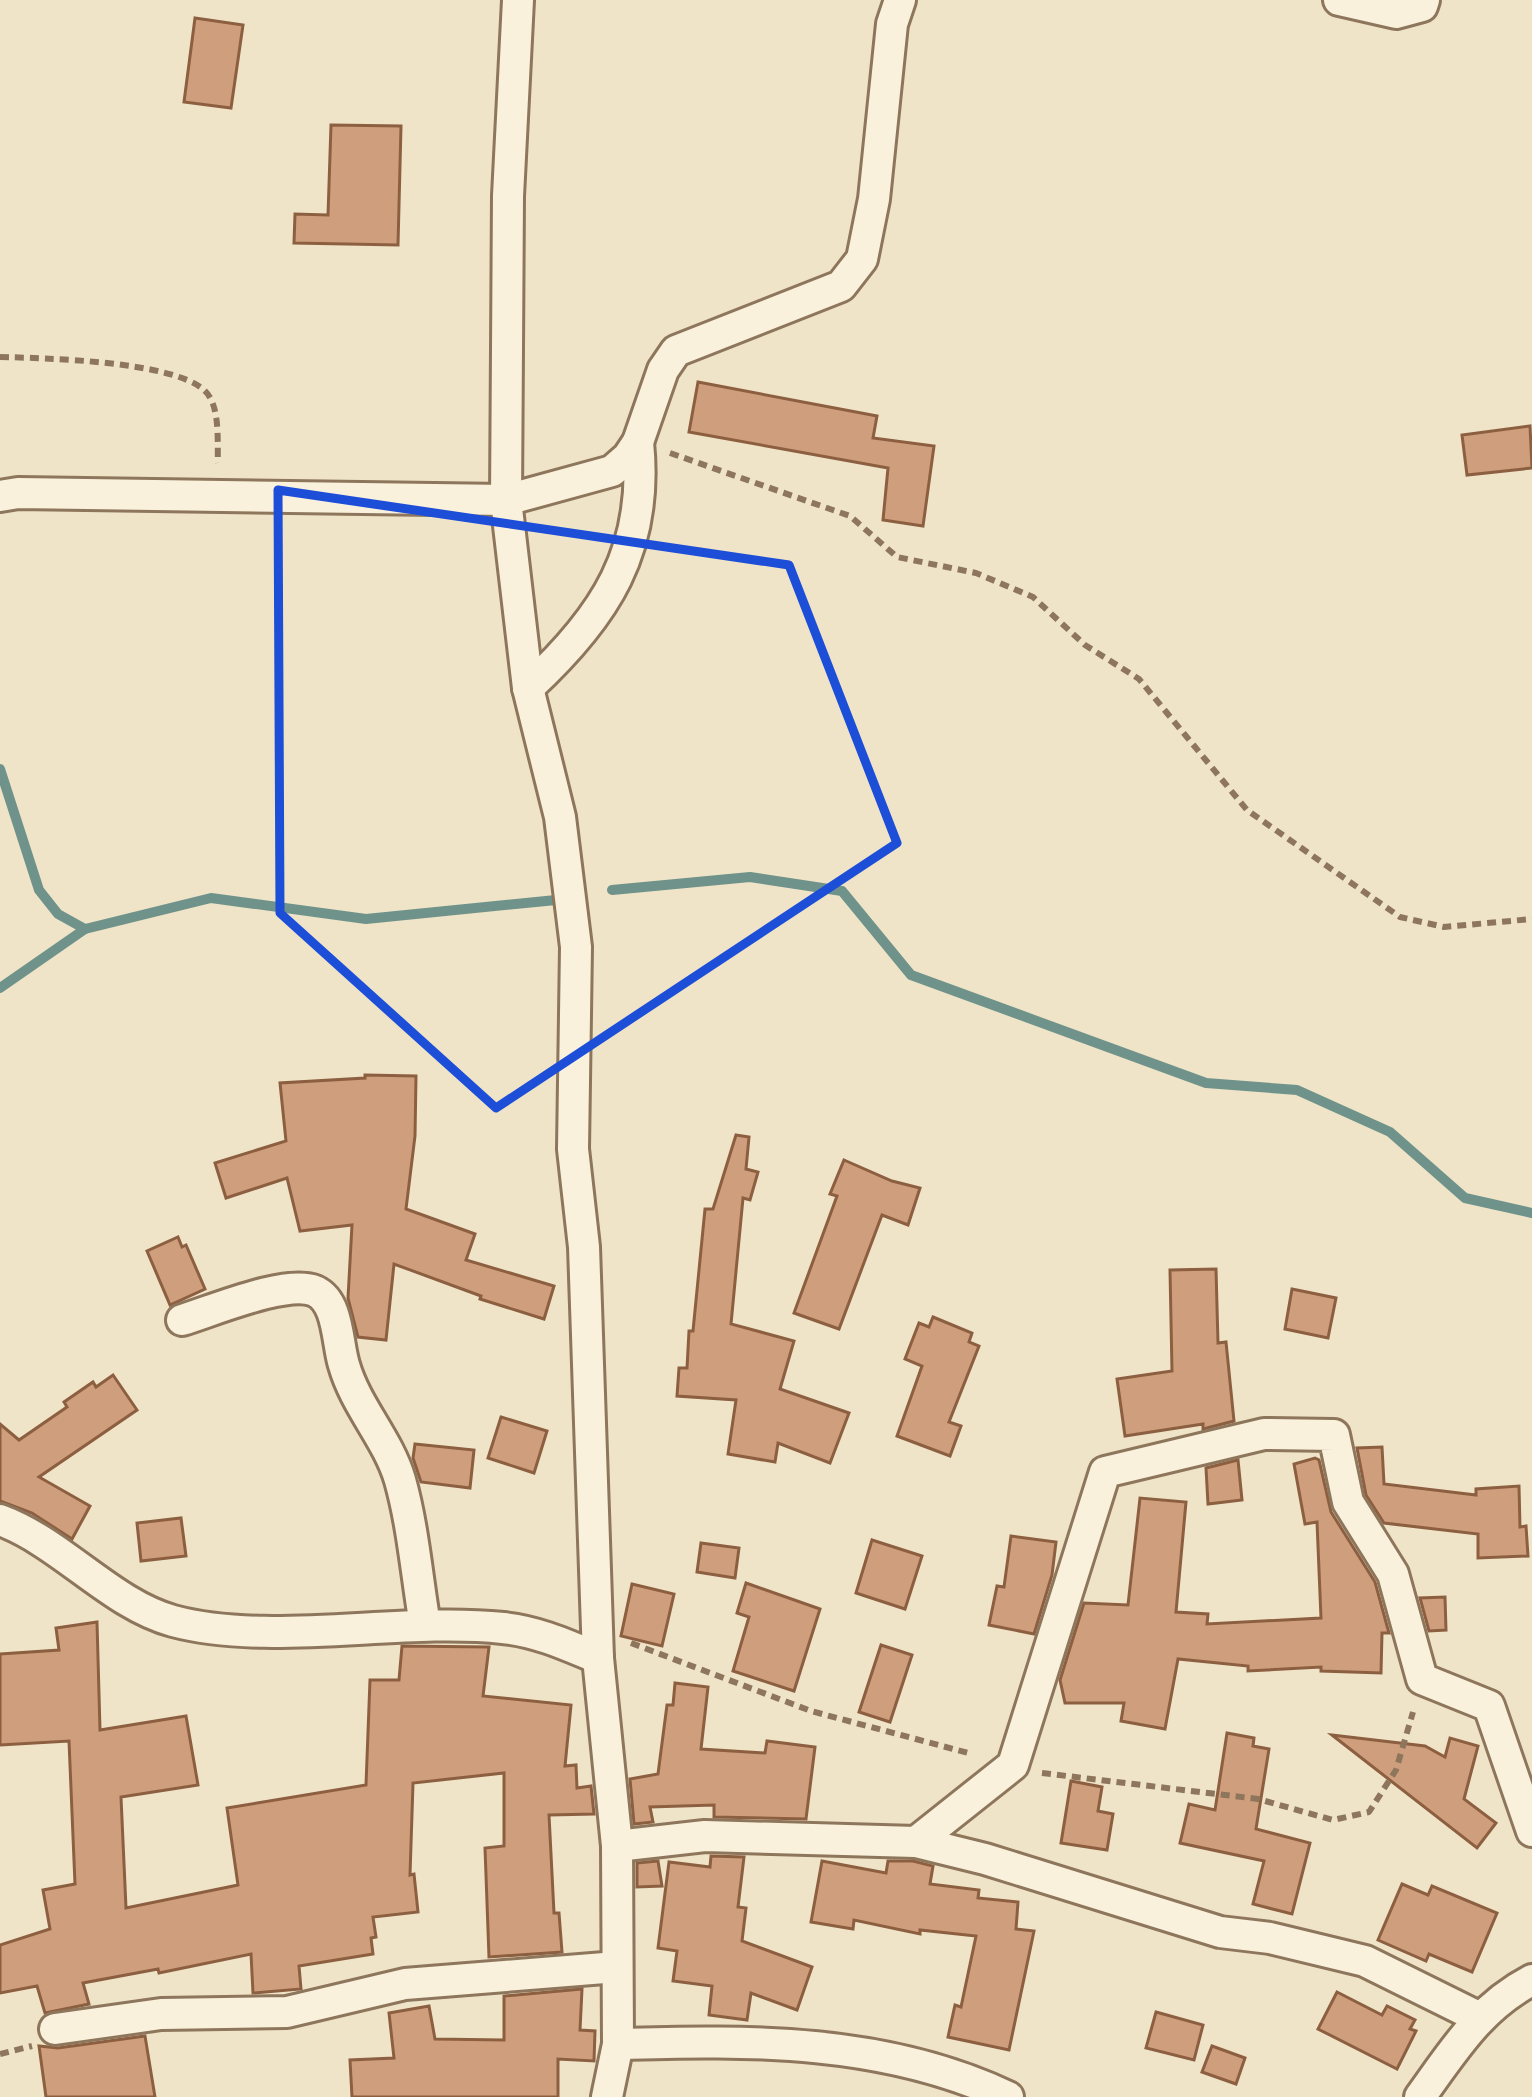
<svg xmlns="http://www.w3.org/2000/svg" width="1532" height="2097" font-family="'Noto Serif',serif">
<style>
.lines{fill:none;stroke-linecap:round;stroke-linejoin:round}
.stream{stroke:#6f938a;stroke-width:10}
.building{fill:#cf9f7d;stroke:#8d5f41;stroke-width:3}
.street-casing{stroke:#8d765c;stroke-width:36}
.path{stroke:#8d765c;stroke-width:6;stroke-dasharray:9 6;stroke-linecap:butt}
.street{stroke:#faf1dc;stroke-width:30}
.marked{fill:none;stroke:#1d4ed8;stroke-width:9;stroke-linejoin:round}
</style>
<rect width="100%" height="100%" fill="#f0e4c8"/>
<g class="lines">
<g class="stream">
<path d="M0,769L39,890L58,914L85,929"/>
<path d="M612,890L750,877L842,891L911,975L1206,1083L1297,1090L1390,1132L1465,1198L1532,1213"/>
<path d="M0,988L85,929L211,898L366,919L556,900"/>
</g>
</g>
<g class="building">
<path d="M195,18L243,25L231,108L184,102Z"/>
<path d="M331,125L401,126L398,245L294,243L295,214L328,215Z"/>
<path d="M698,382L877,416L873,438L934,446L923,526L883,520L888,468L689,432Z"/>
<path d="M1530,426L1532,468L1467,475L1462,435Z"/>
<path d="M365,1075L416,1076L415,1136L406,1209L475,1234L466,1260L554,1286L544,1319L480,1299L481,1296L394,1264L386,1340L358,1337L348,1298L352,1225L300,1231L287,1178L226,1198L215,1163L286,1141L280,1083L365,1078Z"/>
<path d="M736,1135L749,1137L746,1169L758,1172L750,1200L743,1198L731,1324L794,1341L780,1389L849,1413L830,1463L778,1443L775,1462L728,1454L736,1400L677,1396L679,1368H687L689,1331H693L705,1209H713Z"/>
<path d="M844,1160L892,1181L920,1188L908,1225L882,1215L839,1329L794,1313L837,1196L830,1194Z"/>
<path d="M178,1237L182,1247L186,1245L205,1289L170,1305L147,1251Z"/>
<path d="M1216,1269L1218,1343L1226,1342L1234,1421L1203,1429V1424L1125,1436L1117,1379L1172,1371L1170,1270Z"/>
<path d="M1292,1289L1336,1298L1328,1338L1285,1329Z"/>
<path d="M933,1317L972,1333L969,1342L979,1346L949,1422L961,1426L950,1456L897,1436L922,1366L905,1359L919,1323L929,1327Z"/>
<path d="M113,1375L137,1410L39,1477L90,1506L72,1539L32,1513L0,1501V1424L19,1440L67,1407L64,1402L93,1382L96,1387Z"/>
<path d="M501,1417L547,1431L534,1473L488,1458Z"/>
<path d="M415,1444L474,1450L470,1488L421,1482L413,1458Z"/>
<path d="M1382,1447L1384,1484L1476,1495V1489L1519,1486L1520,1527L1526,1526L1528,1556L1478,1558V1534L1384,1523L1366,1495L1357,1448Z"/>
<path d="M1315,1458L1319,1460L1331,1512L1375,1582L1389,1633H1382L1381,1673L1321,1671V1667L1248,1671V1666L1178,1659L1165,1729L1121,1721L1124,1703H1065L1060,1680L1084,1603L1128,1605L1140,1498L1186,1502L1176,1612L1208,1614L1207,1624L1321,1618L1317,1522L1305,1524L1294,1464Z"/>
<path d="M1238,1460L1242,1500L1208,1504L1206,1468Z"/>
<path d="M181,1518L186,1556L141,1561L137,1523Z"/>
<path d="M1011,1536L1056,1542L1052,1575L1034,1634L989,1625L997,1586L1004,1587Z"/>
<path d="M872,1540L922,1556L905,1609L856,1593Z"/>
<path d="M701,1543L739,1548L735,1578L697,1572Z"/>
<path d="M746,1583L820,1609L794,1691L733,1671L749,1617L737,1613Z"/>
<path d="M632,1584L674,1594L662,1646L621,1636Z"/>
<path d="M1445,1597L1446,1630L1429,1631L1420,1598Z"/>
<path d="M97,1622L100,1730L186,1716L198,1785L121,1797L126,1908L238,1885L227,1808L366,1785L370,1680H399L402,1646L489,1647L483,1696L571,1705L565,1766L576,1765L577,1788L591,1786L594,1814L549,1815L554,1913H559L562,1952L489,1957L485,1848L504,1846V1773L413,1783L410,1875L414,1874L418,1912L373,1917L376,1937L371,1938L373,1954L299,1966L301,1989L253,1993L251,1954L159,1973L158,1969L83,1983L89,2004L45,2013L37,1986L0,1993V1945L50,1929L43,1890L75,1884L69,1741L0,1745V1654L59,1650L56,1628Z"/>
<path d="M881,1645L912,1655L890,1722L859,1712Z"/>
<path d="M675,1683L708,1687L701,1749L765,1753L767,1741L815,1747L806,1819L714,1817V1805L650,1807L653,1822L634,1824L630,1779L658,1774L667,1705H673Z"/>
<path d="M1227,1733L1254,1738L1253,1746L1269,1749L1256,1829L1310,1843L1292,1914L1253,1904L1264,1861L1180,1843L1189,1804L1215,1810Z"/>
<path d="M1332,1735L1425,1746L1445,1757L1450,1738L1478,1746L1464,1799L1496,1823L1477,1848Z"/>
<path d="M1071,1781L1102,1787L1098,1811L1113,1814L1107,1850L1061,1843Z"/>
<path d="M711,1856L744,1857L738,1907L746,1908L742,1941L812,1967L797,2010L751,1993L747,2020L709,2015L712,1986L673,1981L677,1951L658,1948L669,1862L710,1867Z"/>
<path d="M658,1861L662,1886L637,1887V1863Z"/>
<path d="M822,1861L886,1873L888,1861H913L933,1866L930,1884L979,1890L978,1898L1018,1902L1016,1929L1034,1931L1009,2050L948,2037L955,2005L961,2007L976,1936L920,1930V1934L854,1920L853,1929L811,1922Z"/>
<path d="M1402,1884L1428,1895L1432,1886L1497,1913L1472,1972L1429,1954L1426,1961L1378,1940Z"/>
<path d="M582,1989L580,2030L595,2031L594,2061L558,2059V2097H352L350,2060L394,2058L389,2013L429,2006L435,2039L504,2040V1996Z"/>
<path d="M1337,1992L1382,2015L1387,2006L1415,2020L1410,2029L1416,2031L1397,2069L1318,2029Z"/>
<path d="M1156,2012L1203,2025L1194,2060L1146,2048Z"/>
<path d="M145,2036L155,2097H46L39,2046L58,2048Z"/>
<path d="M1212,2046L1245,2058L1236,2084L1202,2072Z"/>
</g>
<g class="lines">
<defs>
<g id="street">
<path d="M518,0L508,196L506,500L528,688L560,817L576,947L573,1149L584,1247L598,1658L617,1846L618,2044L607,2097"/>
<path d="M1339,0L1396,13L1422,6L1424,0"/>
<path d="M0,496L18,493L506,500L612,471L628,457L638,442L663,370L676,351L841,286L862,259L874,199L892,24L900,0"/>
<path d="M528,688C605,617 649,550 638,442"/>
<path d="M182,1320C212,1311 287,1279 315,1291C339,1302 337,1343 344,1365C356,1407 388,1439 400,1480C413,1526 417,1578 425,1625"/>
<path d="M0,1520C62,1543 111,1604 173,1621C271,1647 399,1617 503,1628C536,1631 567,1645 598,1658"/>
<path d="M916,1842L1013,1765L1105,1472L1264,1434L1334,1435L1348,1502L1393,1574L1422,1679L1489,1706L1532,1831"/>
<path d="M617,1846L705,1836L916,1842L985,1859L1220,1932L1270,1938L1365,1961L1478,2017"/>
<path d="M55,2029L161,2014L287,2012L405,1984L617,1967"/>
<path d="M618,2044C750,2040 886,2039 1008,2097"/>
<path d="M1420,2097C1454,2050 1480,2007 1532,1980"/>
</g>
</defs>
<use href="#street" class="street-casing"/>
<g class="path">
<path d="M0,357C44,358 172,361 204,390C221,405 217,442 218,463"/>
<path d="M670,453L850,516L897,557L976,573L1033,597L1085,645L1139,679L1247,810L1400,917L1444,927L1532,919"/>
<path d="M631,1643L811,1711L972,1754"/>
<path d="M1042,1773L1258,1799L1333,1820L1369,1812L1396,1770L1413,1712"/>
<path d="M0,2054L32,2046"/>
</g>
<use href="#street" class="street"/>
</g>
<path class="marked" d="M278,490L789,565L897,843L496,1108L280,913Z"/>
</svg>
